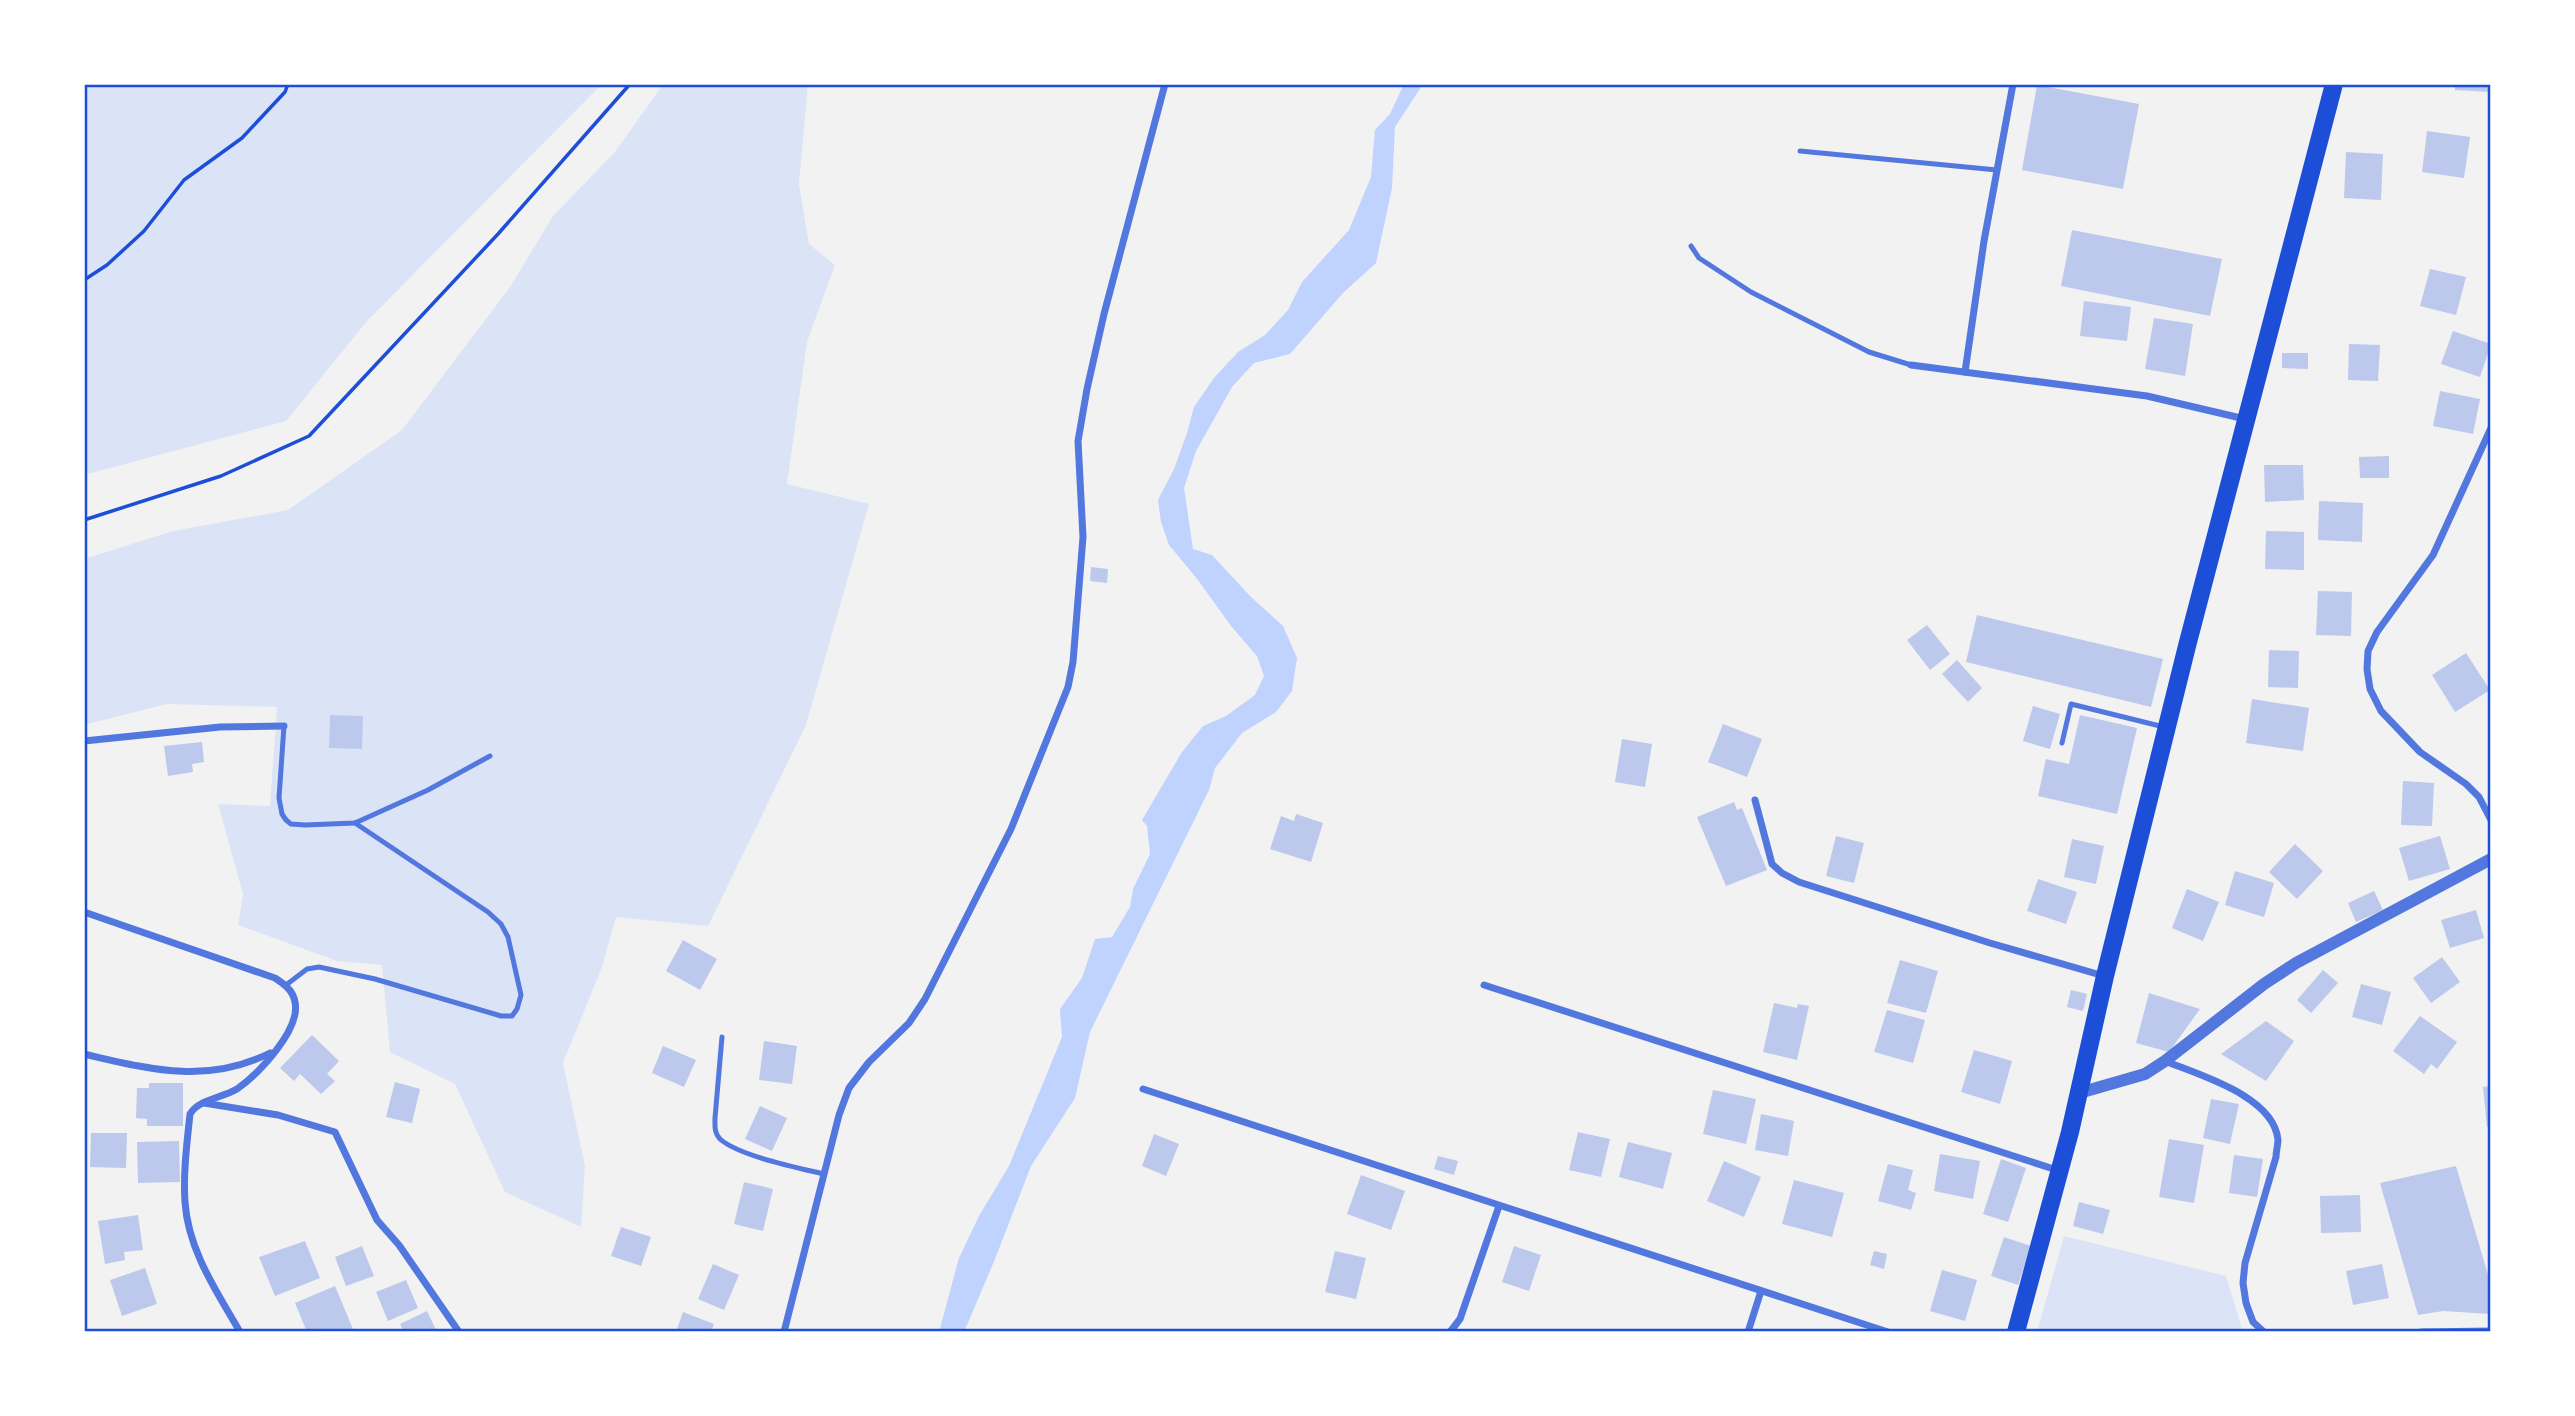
<svg xmlns="http://www.w3.org/2000/svg" width="2575" height="1416" font-family="Rubik,sans-serif">
<style>
.green{fill:#dbe4f7}
.water{fill:#bfd3fe}
.building{fill:#bdc9ec}
.lines{fill:none;stroke-linecap:round;stroke-linejoin:round}
.path{stroke:#1d4ed8;stroke-width:3.5}
.service{stroke:#5277de;stroke-width:5}
.minor{stroke:#5277de;stroke-width:7}
.tertiary{stroke:#5277de;stroke-width:12}
.primary{stroke:#1d4ed8;stroke-width:18}
.neatline{fill:none;stroke:#1d4ed8;stroke-width:2.5}
</style>
<rect width="100%" height="100%" fill="#f2f2f2"/>
<g class="green">
<path d="M84,84H602L367,321L286,421L84,475Z"/>
<path d="M668,84H808L799,184L809,244L835,265L807,342L787,484L869,504L806,725L708,926L616,917L602,967L563,1063L585,1166L581,1227L505,1192L455,1084L390,1052L382,965L337,961L238,925L243,894L218,804L270,806L277,707L167,704L84,725V559L173,531L288,510L402,430L510,287L553,216L615,152L661,87Z"/>
<path d="M2064,1236L2226,1276L2243,1332H2037Z"/>
</g>
<path class="water" d="M1404,84H1423L1395,127L1392,188L1376,263L1343,293L1290,354L1254,363L1232,387L1196,451L1184,488L1193,549L1212,555L1251,597L1283,626L1297,658L1292,691L1276,712L1242,733L1215,768L1209,790L1090,1032L1075,1098L1031,1166L995,1259L964,1332H939L959,1258L979,1216L1009,1166L1062,1037L1060,1009L1082,978L1095,939L1112,937L1130,907L1133,889L1150,854L1147,826L1142,820L1182,752L1203,726L1226,716L1255,695L1264,676L1257,656L1231,626L1198,580L1169,545L1161,522L1158,500L1174,469L1187,433L1194,407L1214,378L1238,352L1265,335L1288,310L1302,282L1349,230L1371,177L1375,130L1390,114Z"/>
<g class="building">
<path d="M2455,84H2491V92L2455,90Z"/>
<path d="M2037,85L2139,104L2123,189L2022,170Z"/>
<path d="M2427,131L2470,137L2464,178L2422,172Z"/>
<path d="M2346,152L2383,154L2381,200L2344,198Z"/>
<path d="M2072,230L2222,259L2210,316L2061,286Z"/>
<path d="M2430,269L2466,277L2456,315L2420,306Z"/>
<path d="M2084,301L2131,307L2127,341L2080,336Z"/>
<path d="M2154,318L2193,324L2185,376L2145,369Z"/>
<path d="M2453,331L2491,344L2480,377L2441,364Z"/>
<path d="M2349,344L2380,345L2378,381L2348,380Z"/>
<path d="M2282,353H2308V369L2282,368Z"/>
<path d="M2440,391L2480,399L2473,434L2433,426Z"/>
<path d="M2389,456V478H2360L2359,457Z"/>
<path d="M2264,465H2303L2304,500L2265,502Z"/>
<path d="M2319,501L2363,503L2362,542L2318,540Z"/>
<path d="M2266,531L2304,532V570L2265,569Z"/>
<path d="M1091,567L1108,569L1107,583L1090,581Z"/>
<path d="M2318,591L2352,592L2351,636L2316,635Z"/>
<path d="M1977,615L2163,659L2151,707L1966,662Z"/>
<path d="M1927,625L1950,654L1930,670L1907,640Z"/>
<path d="M2269,650L2299,651L2298,688L2268,687Z"/>
<path d="M2466,653L2490,690L2455,712L2432,675Z"/>
<path d="M1957,660L1982,688L1968,702L1942,674Z"/>
<path d="M2252,699L2309,708L2303,751L2246,743Z"/>
<path d="M2033,706L2060,714L2050,749L2023,741Z"/>
<path d="M330,715L363,716L362,749L329,748Z"/>
<path d="M2080,715L2137,728L2117,814L2038,796L2046,759L2069,764Z"/>
<path d="M1723,724L1762,739L1747,777L1708,762Z"/>
<path d="M1622,739L1652,744L1645,787L1615,782Z"/>
<path d="M202,742L204,762L192,764L193,772L168,776L164,746Z"/>
<path d="M2403,781L2434,783L2432,826L2401,825Z"/>
<path d="M1734,802L1737,810L1742,808L1767,870L1726,886L1697,817Z"/>
<path d="M1296,814L1323,823L1311,862L1270,849L1281,816L1294,821Z"/>
<path d="M1836,836L1864,843L1854,883L1826,876Z"/>
<path d="M2440,836L2450,869L2409,881L2399,848Z"/>
<path d="M2072,839L2104,846L2096,884L2064,877Z"/>
<path d="M2295,844L2323,871L2297,899L2269,872Z"/>
<path d="M2235,871L2274,883L2264,917L2225,905Z"/>
<path d="M2038,879L2077,892L2066,924L2027,911Z"/>
<path d="M2187,889L2219,902L2203,941L2172,928Z"/>
<path d="M2374,891L2383,910L2356,922L2348,903Z"/>
<path d="M2476,910L2484,938L2450,948L2441,920Z"/>
<path d="M683,940L717,959L700,990L666,971Z"/>
<path d="M2442,957L2460,982L2431,1003L2413,978Z"/>
<path d="M1900,960L1938,971L1926,1013L1887,1003Z"/>
<path d="M2323,970L2338,983L2311,1013L2297,1000Z"/>
<path d="M2361,984L2391,992L2382,1025L2352,1017Z"/>
<path d="M2071,990L2087,994L2083,1011L2067,1007Z"/>
<path d="M2149,993L2200,1009L2169,1052L2136,1043Z"/>
<path d="M1774,1003L1797,1008L1798,1004L1809,1006L1797,1060L1763,1052Z"/>
<path d="M1887,1010L1925,1020L1913,1063L1874,1052Z"/>
<path d="M2420,1016L2457,1042L2437,1069L2431,1064L2424,1074L2393,1051Z"/>
<path d="M2266,1021L2294,1041L2266,1081L2221,1054Z"/>
<path d="M312,1035L339,1061L327,1074L335,1081L321,1094L300,1074L294,1081L280,1068Z"/>
<path d="M764,1041L797,1046L792,1084L759,1080Z"/>
<path d="M663,1046L696,1060L684,1087L652,1073Z"/>
<path d="M1974,1050L2012,1061L2000,1104L1961,1092Z"/>
<path d="M395,1082L420,1089L412,1123L386,1117Z"/>
<path d="M149,1083H183V1126H147V1119L136,1118L137,1088H149Z"/>
<path d="M2491,1086V1127H2487L2483,1087Z"/>
<path d="M1713,1090L1756,1099L1746,1144L1703,1134Z"/>
<path d="M2211,1099L2239,1104L2230,1144L2203,1138Z"/>
<path d="M760,1106L787,1118L772,1151L745,1139Z"/>
<path d="M1761,1114L1794,1121L1788,1156L1755,1150Z"/>
<path d="M1578,1132L1610,1139L1601,1177L1569,1170Z"/>
<path d="M91,1133H127L126,1168L90,1167Z"/>
<path d="M1154,1134L1179,1144L1166,1176L1142,1166Z"/>
<path d="M2169,1139L2204,1145L2194,1203L2159,1197Z"/>
<path d="M179,1141L180,1182L138,1183L137,1142Z"/>
<path d="M1628,1142L1672,1153L1663,1189L1619,1177Z"/>
<path d="M1940,1154L1980,1161L1973,1199L1934,1191Z"/>
<path d="M2234,1155L2263,1159L2257,1197L2229,1193Z"/>
<path d="M1438,1156L1458,1161L1454,1175L1434,1169Z"/>
<path d="M2001,1159L2026,1168L2008,1222L1983,1214Z"/>
<path d="M1724,1161L1761,1177L1744,1217L1707,1201Z"/>
<path d="M1888,1164L1913,1170L1908,1190L1916,1193L1911,1210L1878,1201Z"/>
<path d="M2456,1166L2491,1285V1314L2443,1311L2418,1315L2380,1183Z"/>
<path d="M1361,1175L1405,1191L1391,1230L1347,1214Z"/>
<path d="M1794,1180L1844,1193L1832,1237L1782,1224Z"/>
<path d="M744,1182L773,1189L763,1231L734,1224Z"/>
<path d="M2360,1195L2361,1232L2321,1233L2320,1196Z"/>
<path d="M2079,1202L2110,1210L2103,1234L2073,1226Z"/>
<path d="M138,1215L143,1250L124,1252L125,1260L105,1264L98,1221Z"/>
<path d="M621,1227L651,1237L641,1266L611,1256Z"/>
<path d="M2004,1237L2031,1246L2018,1285L1991,1276Z"/>
<path d="M305,1241L320,1278L275,1296L259,1257Z"/>
<path d="M362,1246L374,1276L346,1286L335,1257Z"/>
<path d="M1514,1246L1541,1255L1529,1291L1502,1282Z"/>
<path d="M1335,1251L1366,1258L1356,1299L1325,1292Z"/>
<path d="M1874,1251L1887,1254L1884,1269L1870,1265Z"/>
<path d="M713,1264L739,1275L724,1310L698,1299Z"/>
<path d="M2382,1264L2389,1298L2353,1305L2346,1271Z"/>
<path d="M145,1268L157,1304L122,1316L110,1280Z"/>
<path d="M1942,1270L1977,1280L1965,1321L1930,1311Z"/>
<path d="M406,1280L418,1308L388,1321L376,1292Z"/>
<path d="M335,1286L353,1329L347,1332H307L295,1303Z"/>
<path d="M427,1311L437,1332H404L400,1324Z"/>
<path d="M683,1312L714,1324L711,1332H676Z"/>
</g>
<g class="lines">
<g class="path">
<path d="M84,280L107,265L144,231L184,180L242,138L285,92L288,84"/>
<path d="M84,520L221,476L309,436L498,234L630,84"/>
</g>
<g class="service">
<path d="M1800,151L1997,170"/>
<path d="M1691,246L1699,258L1751,292L1869,352L1911,365"/>
<path d="M284,726L279,798L282,814L286,820L291,824L305,825L355,823L428,790L490,756"/>
<path d="M2062,743L2071,704L2164,727"/>
<path d="M286,985L307,969L319,967L375,979L501,1016H512L517,1009L521,995L508,937L501,924L488,912L355,823"/>
<path d="M722,1037L715,1118C715,1126 714,1133 720,1139C739,1156 799,1168 824,1174"/>
</g>
<g class="minor">
<path d="M1911,365L2147,396L2245,419"/>
<path d="M1965,372L1984,241L2013,84"/>
<path d="M2491,428L2433,555L2377,632L2368,651L2367,669L2370,689L2381,711L2420,752L2466,784L2479,797L2491,820"/>
<path d="M84,741L220,727L284,726"/>
<path d="M1755,800L1772,864L1782,873L1799,882L1990,943L2104,976"/>
<path d="M84,912L275,978C284,984 293,990 295,1002C301,1030 258,1074 237,1089C222,1098 199,1099 190,1114C187,1143 183,1173 185,1202C188,1250 217,1292 240,1332"/>
<path d="M1484,985L2060,1171"/>
<path d="M84,1054C149,1069 207,1085 270,1053"/>
<path d="M2165,1061C2199,1075 2274,1096 2278,1140C2278,1145 2276,1151 2276,1157L2245,1263L2243,1283L2246,1303L2253,1322L2264,1332"/>
<path d="M1143,1089L1888,1332"/>
<path d="M204,1103L278,1115L335,1132L377,1220L399,1245L459,1332"/>
<path d="M784,1332L839,1115L849,1088L869,1062L909,1023L925,999L1011,829L1068,687L1073,662L1083,537L1078,441L1087,389L1104,314L1165,84"/>
<path d="M1450,1332L1460,1319L1499,1206"/>
<path d="M1748,1332L1761,1291"/>
<path d="M2421,1332L2491,1331"/>
</g>
<path class="tertiary" d="M2079,1093L2145,1074L2165,1061L2264,984L2296,963L2491,859"/>
<path class="primary" d="M2016,1332L2070,1132L2105,976L2187,646L2334,84"/>
</g>
<rect width="2575" height="1416" fill="none" stroke="#ffffff" stroke-width="172"/>
<rect x="86" y="86" width="2403" height="1244" class="neatline"/>
</svg>
